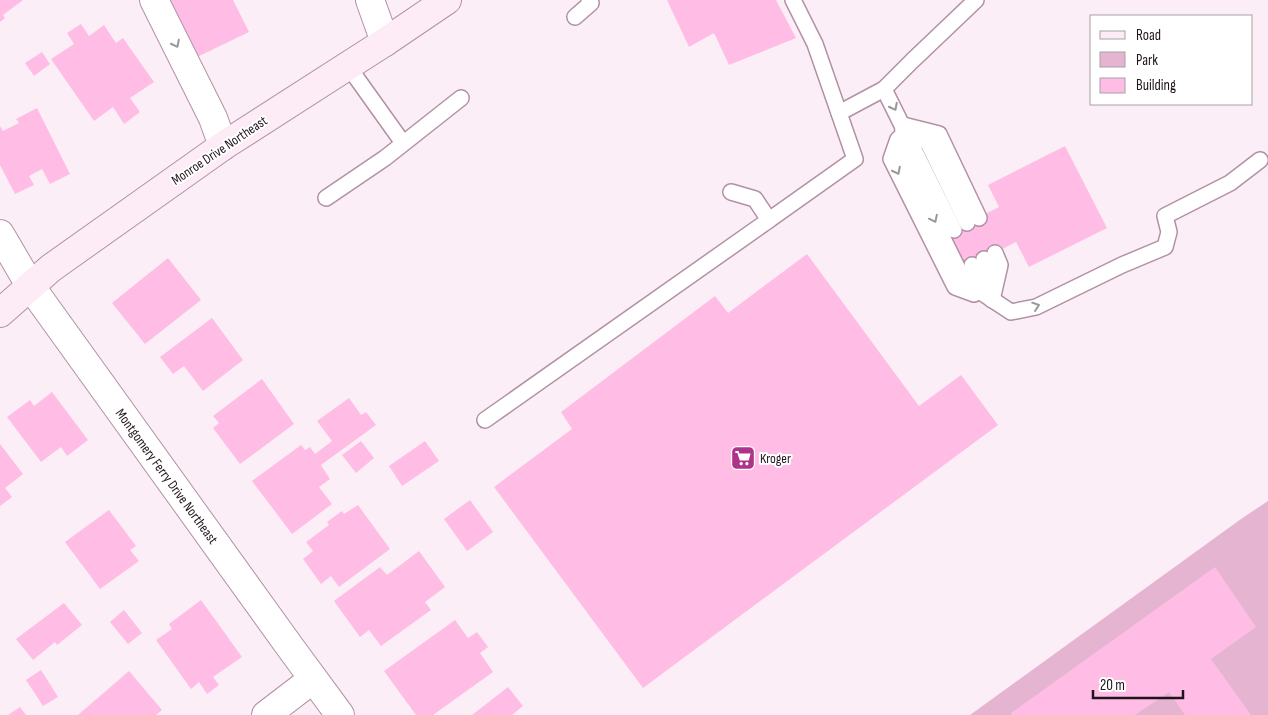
<svg xmlns="http://www.w3.org/2000/svg" width="1268" height="715" font-family="'Sofia Sans Condensed',sans-serif">
<style>
.green{fill:#e4b4d1}
.building{fill:#ffbde5}
.lines{fill:none;stroke-linecap:round;stroke-linejoin:round}
.service-casing{stroke:#b291a5;stroke-width:18}
.minor-casing{stroke:#b291a5;stroke-width:30}
.secondary-casing{stroke:#b291a5;stroke-width:30}
.service{stroke:#fff;stroke-width:15}
.minor{stroke:#fff;stroke-width:28}
.secondary{stroke:#fdebf6;stroke-width:28}
.oneway{stroke:#9b9699}
.labels{text-anchor:middle;stroke-width:4;stroke-linejoin:round;paint-order:stroke}
.street-label{font-size:14px;fill:#21151d;stroke:#fff}
.poi-label{font-size:14px;fill:#21151d;stroke:#fff;text-anchor:start}
</style>
<rect width="100%" height="100%" fill="#fceef6"/>
<path class="green" d="M1268,501V715H970L1241,519Z"/>
<g class="building">
<path d="M0,0H23L3,15L5,18L0,22Z"/>
<path d="M167,0H233L249,32L195,58Z"/>
<path d="M667,0H776L796,38L729,65L714,33L689,47Z"/>
<path d="M81,24L89,36L104,25L116,43L123,38L154,82L130,98L140,112L124,124L113,107L94,121L51,59L74,44L67,33Z"/>
<path d="M42,52L50,64L34,76L25,63Z"/>
<path d="M37,108L70,174L50,184L42,169L29,176L34,185L15,194L0,165V126L3,131L19,123L16,119Z"/>
<path d="M1065,146L1107,228L1029,267L1016,242L961,270L944,235L999,207L988,185Z"/>
<path d="M807,254L919,406L961,375L998,425L643,688L494,487L572,429L561,412L715,296L728,313Z"/>
<path d="M168,258L201,300L145,344L112,303Z"/>
<path d="M212,318L243,360L203,391L184,366L173,374L160,357Z"/>
<path d="M262,379L294,424L240,464L213,428L219,423L213,416Z"/>
<path d="M52,392L88,440L67,456L61,447L41,462L7,417L30,400L34,406Z"/>
<path d="M349,398L361,415L366,412L376,425L321,465L330,479L319,487L332,504L292,534L252,481L301,445L305,450L310,447L315,454L332,441L317,421Z"/>
<path d="M361,441L374,458L356,473L342,455Z"/>
<path d="M425,441L439,461L402,486L389,466Z"/>
<path d="M0,444L23,474L5,488L12,497L0,506Z"/>
<path d="M470,500L493,532L467,551L444,519Z"/>
<path d="M358,505L390,549L339,587L331,576L321,584L303,559L313,551L306,542L329,525L327,522L342,511L344,514Z"/>
<path d="M109,510L136,546L130,550L139,561L100,589L65,542Z"/>
<path d="M419,551L445,587L425,602L431,610L381,646L369,630L360,637L334,601L380,567L387,575Z"/>
<path d="M1215,567L1256,627L1211,659L1251,715H1185L1169,692L1135,715H1012L1011,713Z"/>
<path d="M201,600L242,657L213,677L219,685L207,694L199,682L191,689L156,640L172,629L169,624Z"/>
<path d="M64,603L82,625L57,645L55,642L33,660L16,639Z"/>
<path d="M124,610L142,633L128,644L110,622Z"/>
<path d="M455,620L468,638L477,632L488,647L480,653L493,672L433,715H416L384,671Z"/>
<path d="M41,670L58,697L43,706L26,680Z"/>
<path d="M129,671L162,710L156,715H78Z"/>
<path d="M508,687L523,706L512,715H472Z"/>
<path d="M20,707L26,715H8Z"/>
</g>
<g class="lines">
<defs>
<g id="service">
<path d="M575,17L591,3L589,0"/>
<path d="M348,66L403,143"/>
<path d="M884,89L954,230"/>
<path d="M839,113L884,89L912,61L976,0"/>
<path d="M903,125L902,155L964,281L1011,312L1036,307L1122,265L1165,247L1169,232L1165,216L1230,183L1260,160"/>
<path d="M903,125L939,134L979,218"/>
<path d="M910,130L928,143L967,223"/>
<path d="M898,139L891,159L955,287L974,294"/>
<path d="M326,198L385,158L461,98"/>
<path d="M769,220L855,159L815,44L793,0"/>
<path d="M984,259L989,270L991,289"/>
<path d="M972,265L990,297"/>
<path d="M992,300L1000,265L995,253"/>
<path d="M485,420L769,220L755,199L731,192"/>
</g>
<g id="minor">
<path d="M154,0L213,118L223,146"/>
<path d="M370,0L385,42"/>
<path d="M0,234L31,287L290,647L340,715"/>
<path d="M266,715L313,679"/>
</g>
<path id="secondary" d="M0,313L51,268L223,146L385,42L447,0"/>
</defs>
<use href="#service" class="service-casing"/>
<use href="#minor" class="minor-casing"/>
<use href="#secondary" class="secondary-casing"/>
<use href="#service" class="service"/>
<use href="#minor" class="minor"/>
<use href="#secondary" class="secondary"/>
</g>
<defs><path id="oneway-chevron" d="M-2-3.5L2.5 0L-2 3.5" fill="none" stroke-width="1.6" stroke-linecap="round" stroke-linejoin="round" transform="scale(1.25)"/></defs>
<g class="oneway">
<use href="#oneway-chevron" transform="translate(176 44) rotate(63)"/>
<use href="#oneway-chevron" transform="translate(894 107) rotate(63)"/>
<use href="#oneway-chevron" transform="translate(897 171) rotate(63)"/>
<use href="#oneway-chevron" transform="translate(934 219) rotate(64)"/>
<use href="#oneway-chevron" transform="translate(1036 306) rotate(-19)"/>
</g>
<defs>
<symbol id="supermarket-square" viewBox="-11 -11 22 22"><rect x="-9" y="-9" width="18" height="18" rx="4" fill="#ac3489" stroke="#fff"/><path d="M-6-5.5h2.5l.6 2H6L4.5 2H-2.5L-4.4-4H-6ZM-1.5 3.2a1.3 1.3 0 1 0 .1 0ZM3 3.2a1.3 1.3 0 1 0 .1 0Z" fill="#fff"/></symbol>
</defs>
<g fill-rule="evenodd">
<use href="#supermarket-square" x="729" y="444" width="28" height="28"/>
</g>
<g class="labels">
<g class="street-label">
<text transform="translate(219 150) rotate(-34)" y="5">Monroe Drive Northeast</text>
<text transform="translate(167 476) rotate(54)" y="5">Montgomery Ferry Drive Northeast</text>
</g>
<g class="poi-label">
<text x="760" y="463">Kroger</text>
</g>
</g>
<rect x="1090" y="15" width="162" height="90" fill="#ffffff" stroke="#a6a1a5"/>
<rect x="1100" y="31" width="25" height="8" fill="#fdebf6" stroke="#a6a1a5"/>
<text x="1136" y="40" font-size="15" fill="#21151d">Road</text>
<rect x="1100" y="52" width="25" height="15" fill="#e4b4d1" stroke="#a6a1a5"/>
<text x="1136" y="65" font-size="15" fill="#21151d">Park</text>
<rect x="1100" y="78" width="25" height="15" fill="#ffbde5" stroke="#a6a1a5"/>
<text x="1136" y="90" font-size="15" fill="#21151d">Building</text>
<path d="M1093 690v8h90v-8" fill="none" stroke="#21151d" stroke-width="2.5"/>
<text x="1100" y="690" font-size="15" fill="#21151d" stroke="#ffffff" stroke-width="4" paint-order="stroke">20 m</text>
</svg>
